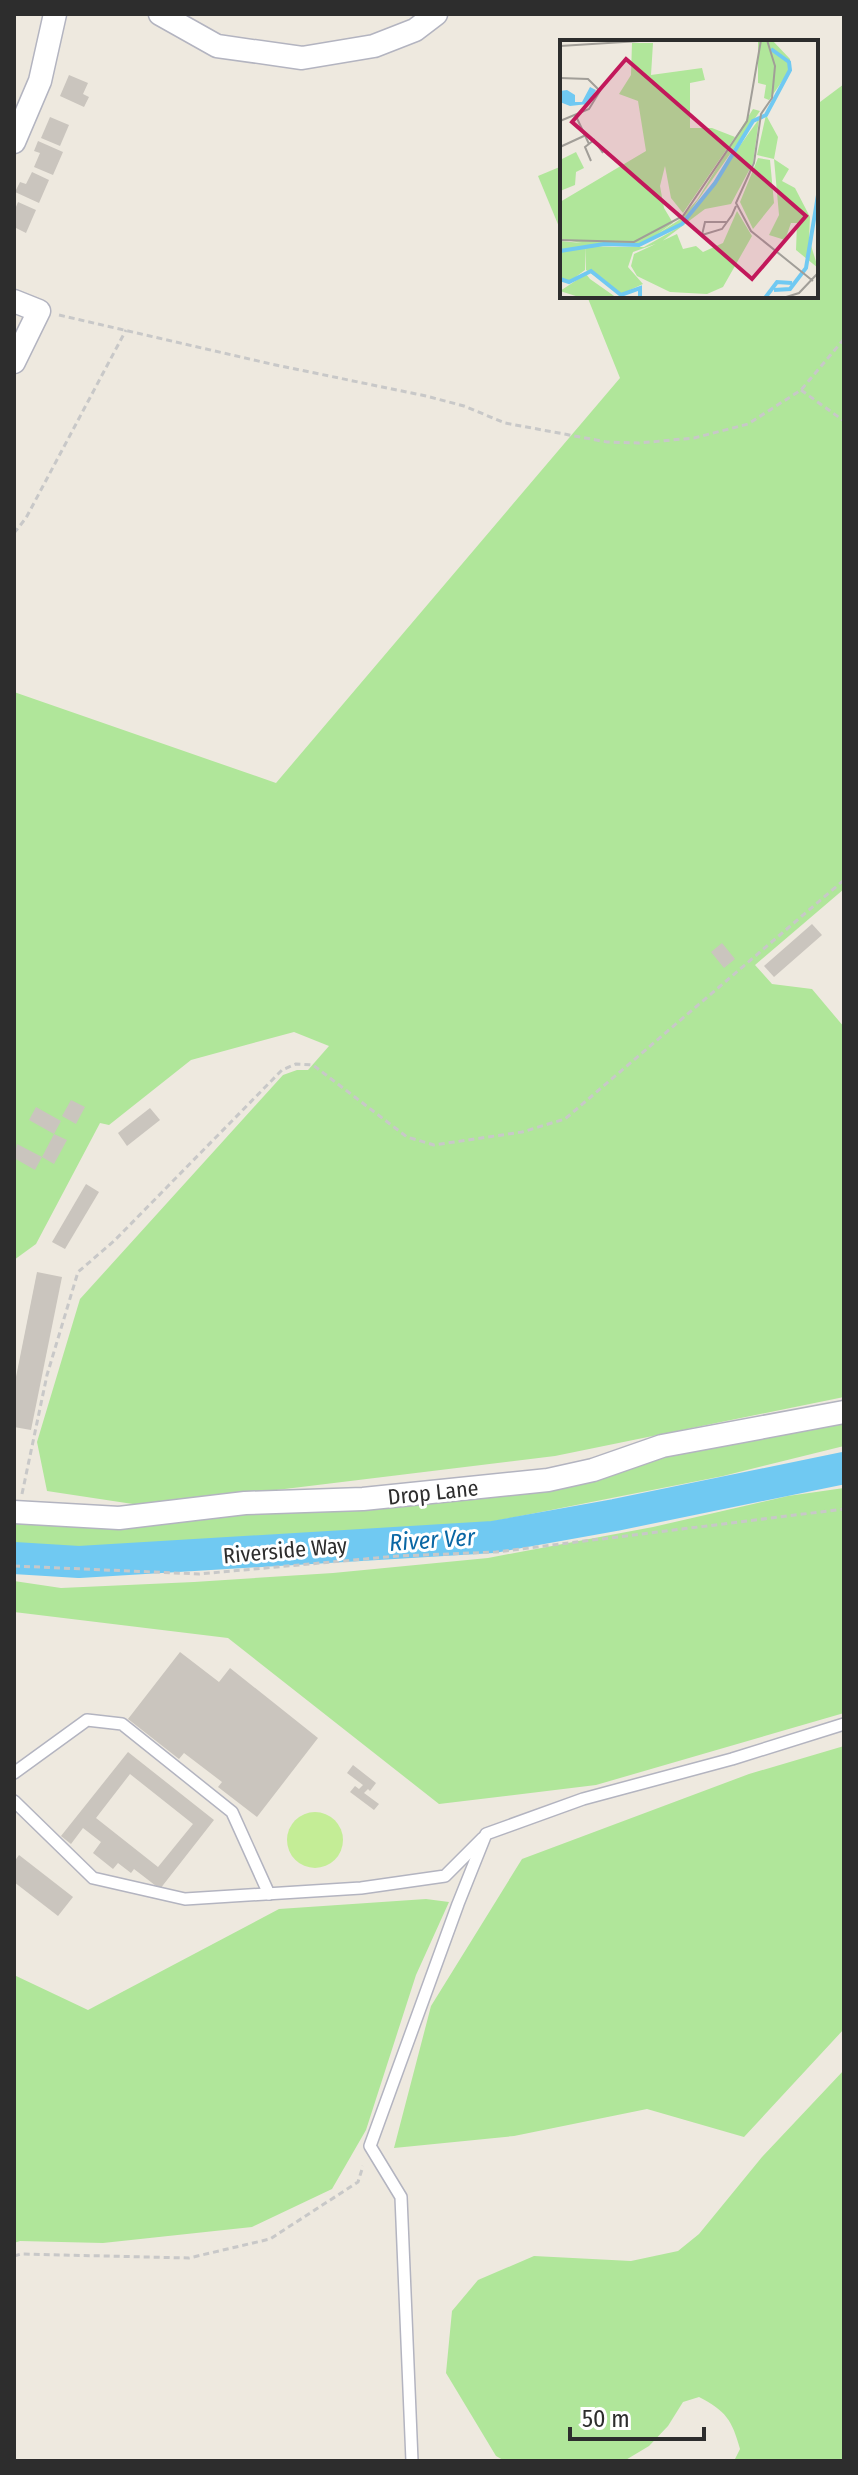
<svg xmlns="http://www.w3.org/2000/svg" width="858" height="2475" font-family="'Fira Sans Condensed',sans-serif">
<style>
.green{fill:#b0e69a}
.pitch{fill:#c4ed96}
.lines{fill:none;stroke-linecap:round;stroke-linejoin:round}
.river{stroke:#70c9f2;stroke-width:32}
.building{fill:#cac5be;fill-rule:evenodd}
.service-casing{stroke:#b3b4c0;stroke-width:14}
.minor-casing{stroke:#b3b4c0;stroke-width:25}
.path{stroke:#c8c8c8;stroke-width:3;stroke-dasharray:6 4;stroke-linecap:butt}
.service{stroke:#fff;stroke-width:11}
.minor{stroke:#fff;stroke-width:22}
.labels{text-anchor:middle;stroke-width:6;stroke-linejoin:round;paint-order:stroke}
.street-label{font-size:22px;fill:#2d2d2d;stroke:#fff}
.water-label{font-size:24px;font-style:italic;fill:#0a67a4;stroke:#fff}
.inset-river{fill:none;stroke:#70c9f2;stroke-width:4}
.inset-road{fill:none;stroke:#a19e98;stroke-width:2}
.view{fill:#c2185b;fill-opacity:0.15;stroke:#c2185b;stroke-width:4}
.inset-edge{fill:none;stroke:#2d2d2d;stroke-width:4}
</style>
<rect width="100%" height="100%" fill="#eee9df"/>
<g class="green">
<path d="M844,84V889L755,965L772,984L812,989L844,1027V1397L555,1456L146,1506L47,1491L37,1442L80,1299L283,1075L297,1070H308L329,1046L294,1032L191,1060L109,1125L100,1123L36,1244L14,1260V692L276,783L620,378L587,296H816V105Z"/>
<path d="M562,166V234L538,176Z"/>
<path d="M844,1421V1446L723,1476L490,1522L304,1535L177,1550L27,1555L14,1554V1516L406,1503Z"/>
<path d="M844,1488V1713L596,1785L439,1804L228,1638L14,1612V1581L61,1588L194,1582L333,1573L488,1558L653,1527L788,1496Z"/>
<path d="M844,1746V2029L744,2137L647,2109L514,2136L394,2148L431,2006L522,1859L749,1774Z"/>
<path d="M426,1899L449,1902L416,1975L366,2130L332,2189L252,2227L103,2243L20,2241L14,2243V1975L88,2010L279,1909Z"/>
<path d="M844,2070V2461H734L740,2449C732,2420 726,2411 699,2397L683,2402L668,2426L649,2446L624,2461H505L496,2456L446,2373L452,2311L478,2280L534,2256L631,2261L678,2251L699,2234L762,2157Z"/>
</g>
<circle class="pitch" cx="315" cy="1840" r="28"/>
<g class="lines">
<path class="river" d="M14,1558L79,1562L493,1537L615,1515L844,1468"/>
</g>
<g class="building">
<path d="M69,75L88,83L83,94L89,97L84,107L60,96Z"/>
<path d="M50,117L69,125L60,146L41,138Z"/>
<path d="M38,141L63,152L53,175L34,167L40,153L34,151Z"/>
<path d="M32,172L49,180L39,203L15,192L20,182L26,184Z"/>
<path d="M18,202L36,210L26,233L14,227V212Z"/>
<path d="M812,924L822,935L774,977L764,966Z"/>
<path d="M722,943L735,959L724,968L711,952Z"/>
<path d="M71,1100L85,1107L76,1124L62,1116Z"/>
<path d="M36,1107L61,1121L54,1134L29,1120Z"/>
<path d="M150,1108L160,1120L127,1146L118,1133Z"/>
<path d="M54,1134L67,1140L54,1164L42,1157Z"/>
<path d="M17,1144L42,1157L35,1170L14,1158Z"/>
<path d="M86,1184L99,1192L65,1249L52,1242Z"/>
<path d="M37,1272L62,1277L31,1430L14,1427V1387Z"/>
<path d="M180,1652L219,1682L230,1668L318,1738L257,1817L218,1787L222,1782L184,1753L179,1759L128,1719Z"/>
<path d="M128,1752L214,1820L160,1889L134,1869L131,1873L118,1863L113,1869L93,1853L101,1842L83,1828L71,1844L61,1836ZM130,1774L193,1824L158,1867L96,1818Z"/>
<path d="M353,1765L376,1783L370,1791L368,1789L364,1793L379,1804L374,1810L350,1792L355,1786L359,1789L363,1785L347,1773Z"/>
<path d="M19,1855L73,1897L58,1916L14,1882V1862Z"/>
</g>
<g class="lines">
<defs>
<g id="service">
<path d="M14,1773L87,1720L122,1724L232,1812L269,1894"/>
<path d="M14,1801L93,1878L185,1899L361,1888L445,1876L483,1838"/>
<path d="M412,2461L401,2197L370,2146L458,1904L486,1834L583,1799L732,1759L844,1724"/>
</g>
<g id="minor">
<path d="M160,14L217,46L302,58L374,46L415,30L436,14"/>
<path d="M14,142L40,81L55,14"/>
<path d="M14,301L39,311L14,362"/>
<path d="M14,1512L119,1518L245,1503L363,1499L548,1480L593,1470L662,1446L844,1412"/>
</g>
</defs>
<use href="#service" class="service-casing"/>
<use href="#minor" class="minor-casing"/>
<g class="path">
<path d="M59,315L271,364L426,396L464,406L505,423L607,442L639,443L694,438L748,424L801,390L844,339"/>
<path d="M801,390L844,421"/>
<path d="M14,533L26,518L126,330"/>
<path d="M22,1494L47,1375L78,1272L114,1241L282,1070L296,1064L313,1065L407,1137L434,1145L522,1132L565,1119L844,880"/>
<path d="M14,1566L199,1574L398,1556L496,1552L844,1509"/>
<path d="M14,2256L21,2254L189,2258L270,2239L358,2182L363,2166"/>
</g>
<use href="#service" class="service"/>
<use href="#minor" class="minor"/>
</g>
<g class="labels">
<g class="street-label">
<text transform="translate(433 1492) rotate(-6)" y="8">Drop Lane</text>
<text transform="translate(285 1550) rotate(-5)" y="8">Riverside Way</text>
</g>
<g class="water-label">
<text transform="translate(432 1540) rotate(-4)" y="8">River Ver</text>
</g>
</g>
<g transform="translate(560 40)">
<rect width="258" height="258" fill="#eee9df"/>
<path d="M198,0H212L230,19V30L209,60L204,58L206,45L198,43ZM72,3H93L91,35L142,28L145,40L130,43V88H152L175,97L123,173L111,158L105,126L100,146L104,168L113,183L96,195L119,180L137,160L193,69L200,71L122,183L79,205L30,207H84L123,185L199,79L193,123L171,164L145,169L101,202L73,212L68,227L83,244L61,254L26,230L25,206V230L9,242L0,239V201L22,203L0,199V162L86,111L78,61L59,54L71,35ZM206,75L218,97L214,119L229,129L222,141L235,148L250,177L249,199L258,228L236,210L237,183H231L225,200L209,195L219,175L214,119L197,115ZM16,112L24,128L16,132L15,145L0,151V120ZM198,118L210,120L214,163L193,189L180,162ZM177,171L192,196L163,247L147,254L110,252L77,236L71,226L74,214L117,194L123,209L136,206L143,212L163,203ZM26,234L30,239L57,258H22L0,251Z" fill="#b0e69a"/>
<path d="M30,47L36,50L28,64L10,66L0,62V51L7,50L15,55V62H22Z" fill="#70c9f2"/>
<path class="inset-river" d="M0,211L44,204L79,205L122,184L155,143L193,81L206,75L230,30L229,22L211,9M0,239L9,242L31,231L61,255L80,248V258M214,250L230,249L246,228L258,155M205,258L217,242L232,243"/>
<path class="inset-road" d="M207,0L215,26L212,58L201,74L194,123L176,163L191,191L253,241M0,6L96,0M0,38L28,39L40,51L29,69L0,81M15,74L29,104M0,107L26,95M31,121L25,107L34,100L43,113M167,182H145L142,195L162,189L172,175L176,166M0,200L74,202L123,176L187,81L201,0M223,258L239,253L258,233"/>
<path class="view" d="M66,19L246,176L192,239L12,82Z"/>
<rect width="258" height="258" class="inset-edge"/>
</g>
<rect width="858" height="2475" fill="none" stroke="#2d2d2d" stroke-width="32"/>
<path d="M570 2427v12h134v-12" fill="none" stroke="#2d2d2d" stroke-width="4"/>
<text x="582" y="2427" font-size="24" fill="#2d2d2d" stroke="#ffffff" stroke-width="6" paint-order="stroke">50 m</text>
</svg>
